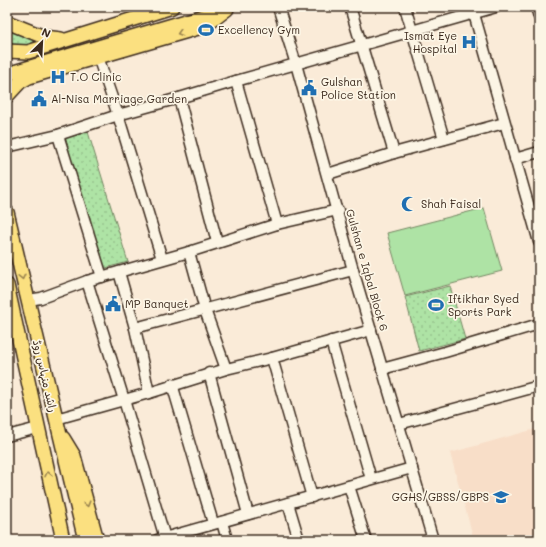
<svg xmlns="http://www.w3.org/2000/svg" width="546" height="547" font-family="Mali,'Playpen Sans Arabic',sans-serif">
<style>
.built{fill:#f8dec8}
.green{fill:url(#green-dots);stroke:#748662}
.pitch{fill:#aee3a5;stroke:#748662}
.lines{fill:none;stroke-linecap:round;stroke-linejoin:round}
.minor-casing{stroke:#3b2a1e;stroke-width:13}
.major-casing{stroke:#3b2a1e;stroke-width:16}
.minor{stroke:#fcf5e5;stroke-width:10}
.major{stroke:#fbe080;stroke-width:13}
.oneway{stroke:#9b854f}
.labels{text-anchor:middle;stroke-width:3.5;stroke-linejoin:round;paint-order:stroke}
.poi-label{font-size:11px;fill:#3b2a1e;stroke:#fcf5e5;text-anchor:start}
.street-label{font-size:11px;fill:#3b2a1e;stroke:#fcf5e5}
</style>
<defs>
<pattern id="green-dots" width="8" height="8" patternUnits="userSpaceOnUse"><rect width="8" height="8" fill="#aee3a5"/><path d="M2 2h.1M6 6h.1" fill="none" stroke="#97c38e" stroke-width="1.8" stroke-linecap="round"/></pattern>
</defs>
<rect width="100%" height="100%" fill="#faebd8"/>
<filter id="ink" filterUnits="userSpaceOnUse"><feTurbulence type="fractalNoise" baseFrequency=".025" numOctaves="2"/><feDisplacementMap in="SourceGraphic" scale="8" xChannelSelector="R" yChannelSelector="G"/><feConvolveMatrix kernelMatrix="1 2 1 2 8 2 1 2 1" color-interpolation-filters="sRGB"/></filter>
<g filter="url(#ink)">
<path class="built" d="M539,428V540H474L450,453Z"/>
<g class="green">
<path d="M7,25L38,39C31,48 17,46 7,43Z"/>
<path d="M88,132L128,262L102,269L61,139Z"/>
<path d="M450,286L465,339L419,351L405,297Z"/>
</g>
<path class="pitch" d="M484,208L502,271L405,296L387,233Z"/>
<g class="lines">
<defs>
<g id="minor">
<path d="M278,7L296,64L353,270L433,540"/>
<path d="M350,7L394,153"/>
<path d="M405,7L444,139"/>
<path d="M472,7L539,242"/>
<path d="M536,7L539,17"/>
<path d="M98,57L118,115L162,259"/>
<path d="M236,81L277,224"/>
<path d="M179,98L217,242"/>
<path d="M58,135L102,277"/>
<path d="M7,147L58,135L118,115L179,98L236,81L496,7"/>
<path d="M515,159L539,152"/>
<path d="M328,174L394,153L504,123"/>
<path d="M189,252L205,310L226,369"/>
<path d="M119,272L135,328L149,393"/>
<path d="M87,281L124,400"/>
<path d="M28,300L41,298L87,281L189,252L277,224L338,210"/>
<path d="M135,328L353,270"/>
<path d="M331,341L371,479"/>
<path d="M272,358L312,497"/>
<path d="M382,369L445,352L539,324"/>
<path d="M209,373L248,514"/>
<path d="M172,384L213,523"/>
<path d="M124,400L165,538"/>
<path d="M56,419L149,393L226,369L272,358L371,330"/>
<path d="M399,424L539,386"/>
<path d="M7,436L38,428"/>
<path d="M349,486L366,540"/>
<path d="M288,503L299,540"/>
<path d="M222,522L227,540"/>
<path d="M157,540L412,468"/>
</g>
<g id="major">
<path d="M7,22L44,37L61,39"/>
<path d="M7,51L28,52L172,7"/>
<path d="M7,74L220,11"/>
<path d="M7,96L20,82L29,77L205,26L227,9"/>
<path d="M7,212L85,540"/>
<path d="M7,285L63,540"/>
<path d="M63,438L74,456L97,540"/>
</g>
</defs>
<use href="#minor" class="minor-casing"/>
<use href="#major" class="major-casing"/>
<use href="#minor" class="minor"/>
<use href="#major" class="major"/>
</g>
<defs><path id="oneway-chevron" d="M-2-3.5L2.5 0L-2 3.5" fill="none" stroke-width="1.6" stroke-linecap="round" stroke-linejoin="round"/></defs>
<g class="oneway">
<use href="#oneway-chevron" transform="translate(180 33) rotate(164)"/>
<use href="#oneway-chevron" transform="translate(22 277) rotate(77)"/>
<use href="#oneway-chevron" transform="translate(48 474) rotate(-102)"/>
<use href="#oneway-chevron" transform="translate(87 504) rotate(75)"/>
</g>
</g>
<defs>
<symbol id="stadium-bare" viewBox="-9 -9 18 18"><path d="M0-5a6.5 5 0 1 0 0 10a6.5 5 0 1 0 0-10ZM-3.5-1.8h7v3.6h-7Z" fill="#1f6fb2" stroke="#fcf5e5" stroke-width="2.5" paint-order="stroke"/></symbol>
<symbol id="hospital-bare" viewBox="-9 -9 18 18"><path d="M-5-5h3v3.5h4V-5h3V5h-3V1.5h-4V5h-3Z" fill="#1f6fb2" stroke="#fcf5e5" stroke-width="2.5" paint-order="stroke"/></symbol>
<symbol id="civic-bare" viewBox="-9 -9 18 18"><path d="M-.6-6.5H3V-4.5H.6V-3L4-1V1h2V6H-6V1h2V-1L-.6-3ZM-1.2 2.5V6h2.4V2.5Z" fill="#1f6fb2" stroke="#fcf5e5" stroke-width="2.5" paint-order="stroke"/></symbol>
<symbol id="mosque-bare" viewBox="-9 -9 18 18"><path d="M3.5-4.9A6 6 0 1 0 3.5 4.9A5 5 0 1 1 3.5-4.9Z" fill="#1f6fb2" stroke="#fcf5e5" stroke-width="2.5" paint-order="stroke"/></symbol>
<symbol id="school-bare" viewBox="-9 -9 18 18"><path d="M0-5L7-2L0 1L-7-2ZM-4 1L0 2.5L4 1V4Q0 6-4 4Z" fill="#1f6fb2" stroke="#fcf5e5" stroke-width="2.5" paint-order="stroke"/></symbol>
</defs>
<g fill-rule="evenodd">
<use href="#stadium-bare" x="195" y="19" width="22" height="22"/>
<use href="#hospital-bare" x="458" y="31" width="22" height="22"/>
<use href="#hospital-bare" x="47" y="66" width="22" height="22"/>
<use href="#civic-bare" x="298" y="77" width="22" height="22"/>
<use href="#civic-bare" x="28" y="88" width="22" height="22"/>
<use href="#mosque-bare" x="398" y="193" width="22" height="22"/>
<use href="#civic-bare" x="102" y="293" width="22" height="22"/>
<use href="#stadium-bare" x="425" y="294" width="22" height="22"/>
<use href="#school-bare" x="490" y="486" width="22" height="22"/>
</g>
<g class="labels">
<g class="poi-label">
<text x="218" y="34">Excellency Gym</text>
<text x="457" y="40" text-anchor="end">Ismat Eye<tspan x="457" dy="13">Hospital</tspan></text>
<text x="70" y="81">T.O Clinic</text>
<text x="321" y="86">Gulshan<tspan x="321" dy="13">Police Station</tspan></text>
<text x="51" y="103">Al-Nisa Marriage Garden</text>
<text x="421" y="208">Shah Faisal</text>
<text x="448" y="303">Iftikhar Syed<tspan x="448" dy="13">Sports Park</tspan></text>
<text x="125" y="308">MP Banquet</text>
<text x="489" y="501" text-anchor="end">GGHS/GBSS/GBPS</text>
</g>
<g class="street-label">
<text transform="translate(367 270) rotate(74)" y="4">Gulshan e Iqbal Block 6</text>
<text transform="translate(45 376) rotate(77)" y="4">راشد منہاس روڈ</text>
</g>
</g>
<rect width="546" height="547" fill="none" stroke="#fcf5e5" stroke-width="24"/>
<rect x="12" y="12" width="522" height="523" fill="none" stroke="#3b2a1e" stroke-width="1.5" filter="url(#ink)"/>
<g transform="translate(42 42) rotate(24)" stroke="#fcf5e5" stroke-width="3" paint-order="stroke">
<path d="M0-3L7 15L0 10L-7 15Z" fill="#3b2a1e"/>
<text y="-6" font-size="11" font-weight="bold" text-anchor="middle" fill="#3b2a1e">N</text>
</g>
</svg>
